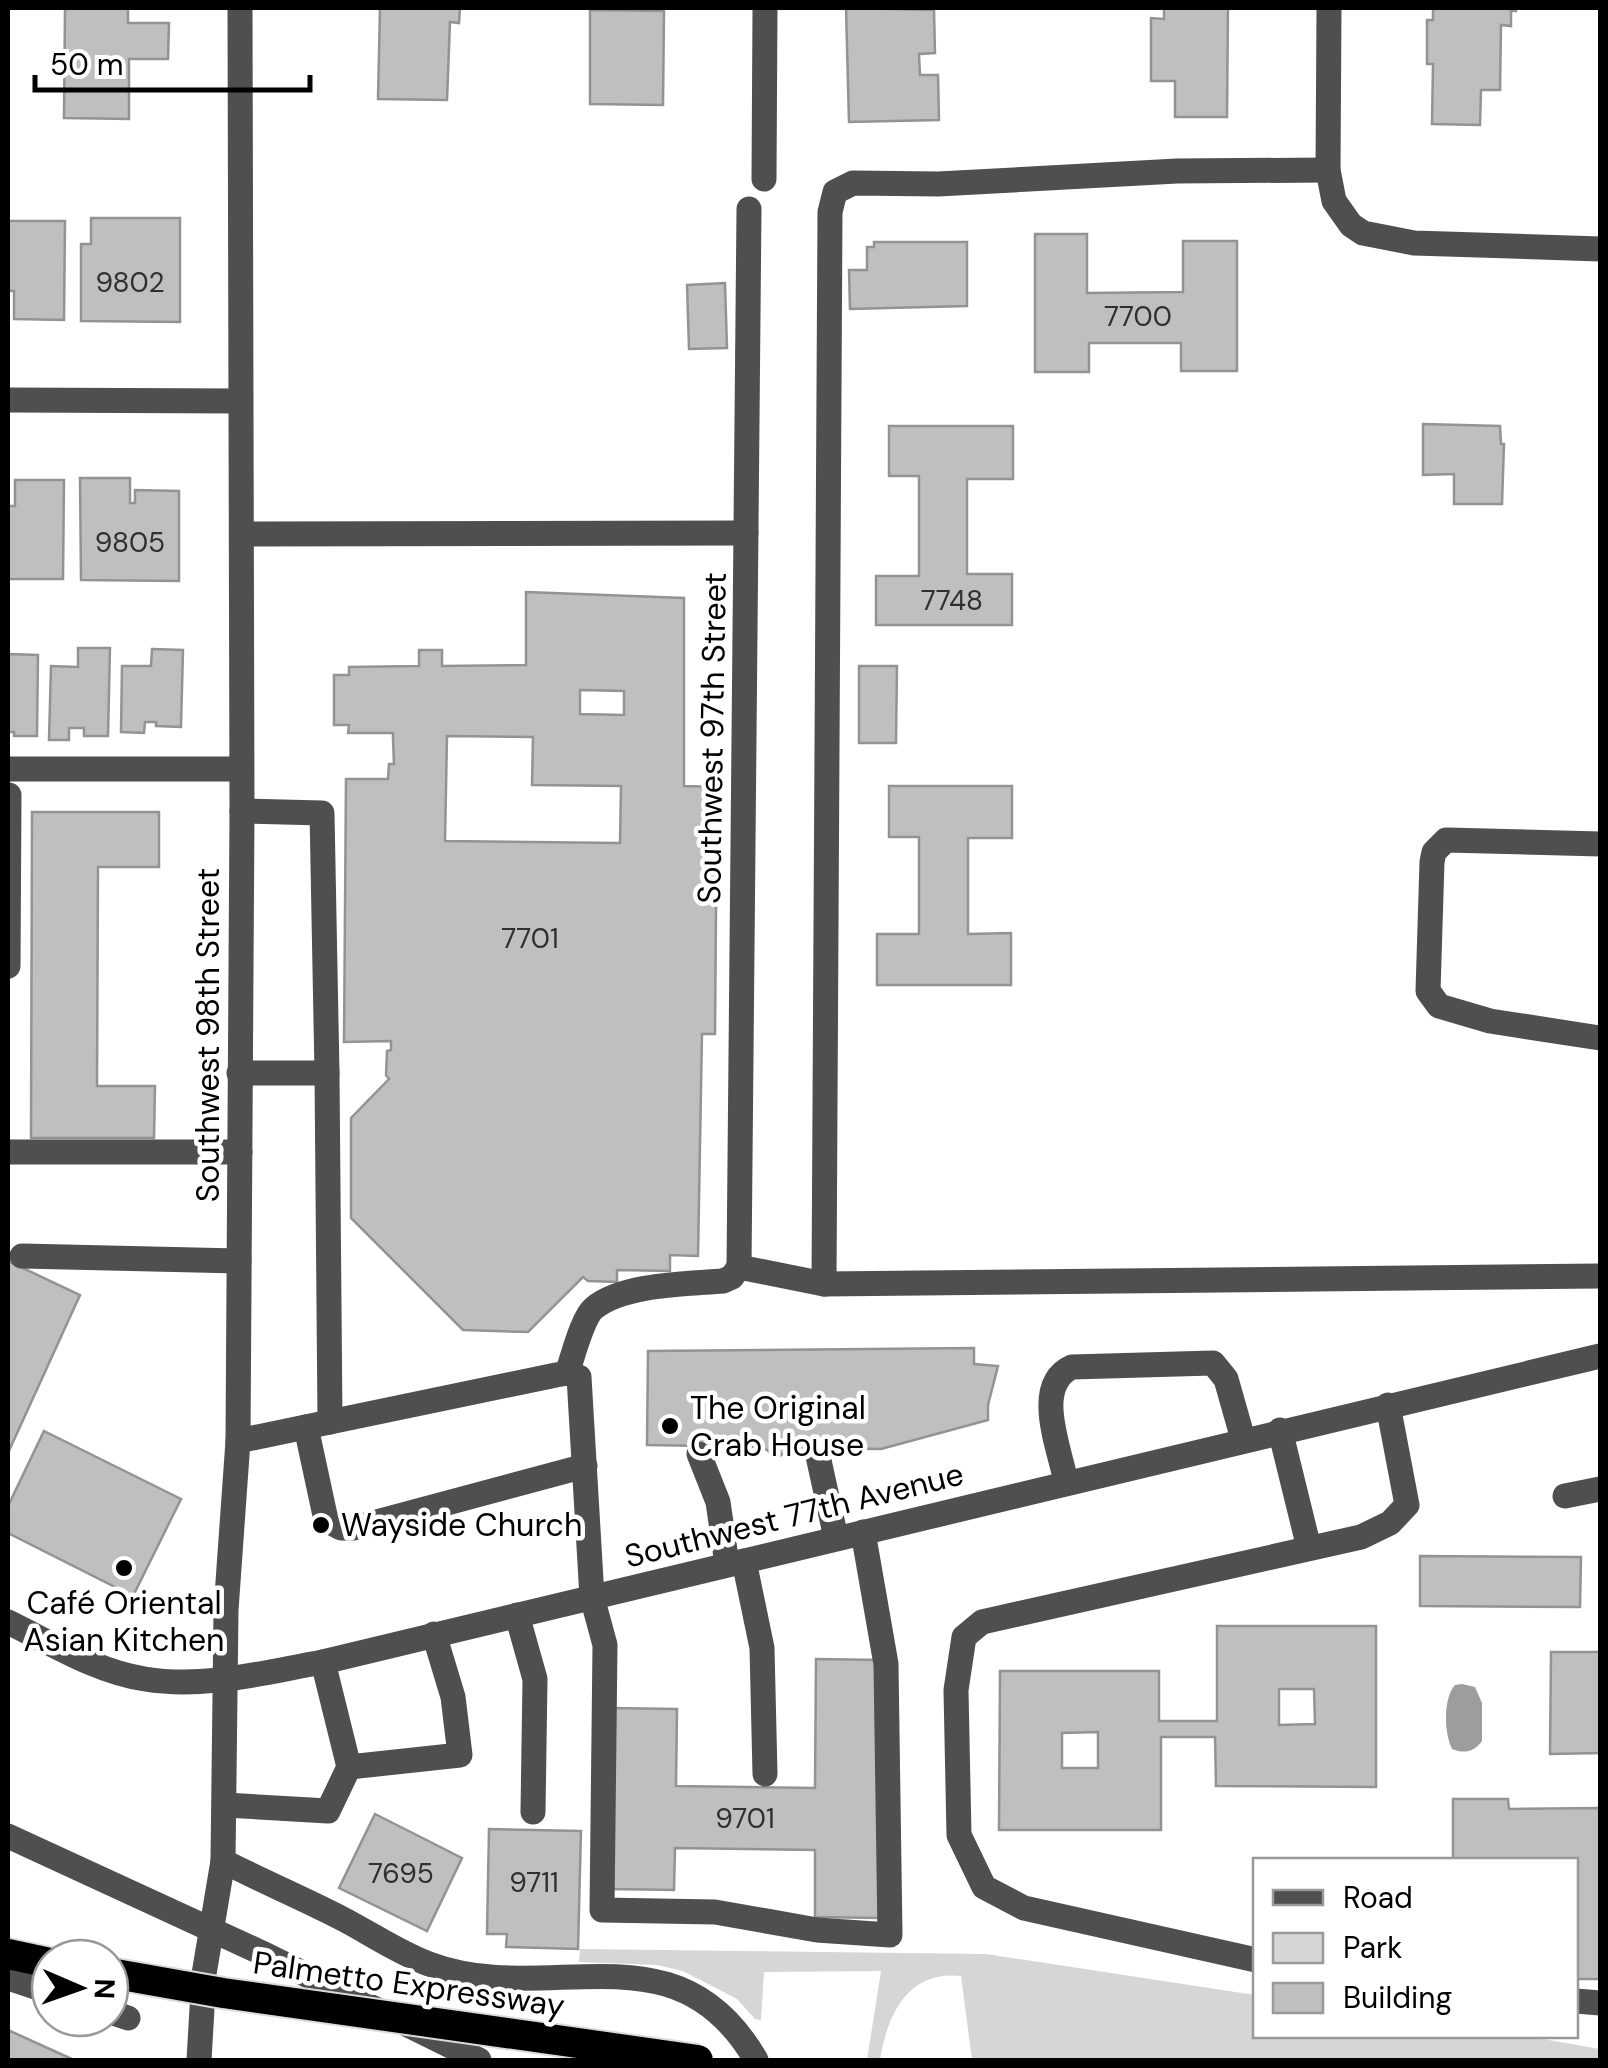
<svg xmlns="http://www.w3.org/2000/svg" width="1608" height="2068" font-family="'DM Sans',sans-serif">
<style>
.green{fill:#d6d6d6}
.water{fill:#9d9d9d}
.building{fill:#bfbfbf;stroke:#939393;stroke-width:2.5;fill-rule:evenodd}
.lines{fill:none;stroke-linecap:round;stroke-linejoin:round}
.highway-casing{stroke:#dbdbdb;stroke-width:34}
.minor{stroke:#4f4f4f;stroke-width:25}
.highway{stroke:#000;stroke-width:30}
.highway-bridge-casing{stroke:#dbdbdb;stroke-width:34;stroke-linecap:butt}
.highway-bridge{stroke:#000;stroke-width:30}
.poi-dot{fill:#000;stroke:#fff;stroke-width:4}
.labels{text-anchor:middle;stroke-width:9;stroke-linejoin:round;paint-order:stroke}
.number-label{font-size:28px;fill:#303030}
.street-label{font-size:32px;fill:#000;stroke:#fff}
.poi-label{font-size:32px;fill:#000;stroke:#fff;text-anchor:start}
</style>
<rect width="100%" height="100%" fill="#fff"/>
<path class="green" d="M580,1949L986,1954L1255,1995L1256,2036H1526L1600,2049V2060H972L961,1976C907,1970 887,2016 880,2060H867L881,1971L764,1972L761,2020L755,2019L737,1999L683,1971L657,1965L579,1962Z"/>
<path class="water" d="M1462,1684L1475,1687L1482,1703V1741C1474,1752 1464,1754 1452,1749C1444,1733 1443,1698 1455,1685Z"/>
<g class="building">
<path d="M65,8H128V23H169L168,59H129V119L64,118Z"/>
<path d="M380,8H460L459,23L450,22L447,100L378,99Z"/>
<path d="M846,8L934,10L935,53L919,54L920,75H938L939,120L849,122Z"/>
<path d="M1164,8H1228L1227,117H1175V81H1151V18L1164,19Z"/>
<path d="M1433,8H1516V11H1511V26L1501,25L1500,90H1481L1480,125L1432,124L1433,64H1427V20H1433Z"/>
<path d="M590,10L664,11L663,105L590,104Z"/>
<path d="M91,218H180V322L81,321V244H91Z"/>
<path d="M8,221H65L64,320L14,319V291H8Z"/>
<path d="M1035,234H1087V293L1183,292V241H1237V371H1181V343H1089V372H1035Z"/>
<path d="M874,242H967V306L850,309L849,270H867V247H874Z"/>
<path d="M725,283L727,348L689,349L687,285Z"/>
<path d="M1423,424L1500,426L1501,444H1504L1502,504H1454V474L1423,475Z"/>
<path d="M889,426H1013V479H967V574H1012V625H876V576H919V476H889Z"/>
<path d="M80,478H130V503H135V490L179,491V581L81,580Z"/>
<path d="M15,480H64L63,579H8V506H15Z"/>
<path d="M526,592L684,598V786L717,787L715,1034H702L698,1256L670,1255V1271L617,1270V1282L588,1281L583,1277L528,1332L463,1330L351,1218V1118L389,1079L386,1075L387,1051L391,1050V1041L344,1042L346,779H388L389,764H394L393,739V733H348L349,725H334V675H349V667L419,666V650H442V666L526,665ZM580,690L624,691V715L580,714ZM447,736L533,737L532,785L621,786L620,843L445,841Z"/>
<path d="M78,648H110L108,736H84V728H69V740H49L51,666L78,667Z"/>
<path d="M152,649L183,650L181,727L156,726V722H145L144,733L121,732L122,666H151Z"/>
<path d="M8,654L38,655L37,736H14V732H8Z"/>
<path d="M859,666H897L896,743H859Z"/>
<path d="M889,786H1012V838H968V934L1011,933V985H877V934H919V837H889Z"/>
<path d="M32,812H159V867H98L97,1086H155L154,1138H31Z"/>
<path d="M8,1261L80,1295L8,1453Z"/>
<path d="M974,1348V1364L998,1366L988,1405V1420L881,1449L791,1448L777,1458L763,1447L647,1445L648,1351Z"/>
<path d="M44,1431L181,1499L133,1596L8,1533V1506Z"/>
<path d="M1420,1556L1581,1557L1580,1607L1420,1606Z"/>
<path d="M1217,1626H1376V1787L1216,1786L1215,1737H1161V1830H999L1000,1671H1159V1721H1217ZM1279,1689H1314L1315,1724L1279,1725ZM1098,1732V1768H1062V1733Z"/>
<path d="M1551,1652H1600V1753L1550,1754Z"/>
<path d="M816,1659L882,1660L879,1918L815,1917V1850L675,1848L674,1890L610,1889L612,1708L677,1709L676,1786L815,1788Z"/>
<path d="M1453,1799H1508L1509,1809L1600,1808V1979H1576V1860H1453Z"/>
<path d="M375,1814L462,1858L427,1931L339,1888Z"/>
<path d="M489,1829L581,1831L578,1949L506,1947L507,1934H487Z"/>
<path d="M8,2030L74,2060H8Z"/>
</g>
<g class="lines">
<defs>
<path id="highway" d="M8,1954L50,1963"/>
</defs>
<use href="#highway" class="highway-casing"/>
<g class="minor">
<path d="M1329,8L1328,170L1334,201L1351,225L1363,233L1414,243L1600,249"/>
<path d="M764,179L765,8"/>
<path d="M8,400L240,401"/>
<path d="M242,534L746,533"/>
<path d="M8,769H241"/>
<path d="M242,811L322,813L327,1073"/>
<path d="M1600,844L1446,840L1434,852L1432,862L1428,991L1439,1006L1490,1021L1600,1038"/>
<path d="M8,966L9,795"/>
<path d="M239,1073H327L330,1422"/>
<path d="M8,1152H240"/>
<path d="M22,1256L239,1261"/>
<path d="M739,1267L749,209"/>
<path d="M739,1267L824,1284L1600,1276"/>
<path d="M824,1284L830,212L835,192L853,183L938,184L1177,171L1328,170"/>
<path d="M567,1373C573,1357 582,1318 594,1308C623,1284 687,1284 723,1281L732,1277L739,1267"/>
<path d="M306,1427L326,1520L341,1528H354L585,1466"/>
<path d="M1280,1430L1309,1548"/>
<path d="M238,1441L556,1375L567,1373L579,1377L592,1597L605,1645L602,1910L715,1912L817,1930L890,1935L886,1664L863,1532"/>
<path d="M699,1454L718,1502L727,1564"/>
<path d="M818,1456L836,1538"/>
<path d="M1066,1482C1060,1449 1032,1385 1072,1367L1213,1363L1226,1379L1243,1439"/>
<path d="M1565,1496L1600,1489"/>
<path d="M744,1561L762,1648L765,1774"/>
<path d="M517,1615L535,1679L533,1812"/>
<path d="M8,1622C51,1643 97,1672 145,1679C205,1689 265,1672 323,1662L1600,1356"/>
<path d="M349,1767L460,1755L453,1697L434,1634"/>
<path d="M225,1805L328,1811L349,1767L323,1662"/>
<path d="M8,1836L262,1953L479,2060"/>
<path d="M223,1861C262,1881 302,1898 341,1918C370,1933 399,1953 429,1964C548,2009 675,1920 756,2060"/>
<path d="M1256,1960L1024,1908L984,1887L959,1835L956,1690L964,1637L982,1622L1361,1537L1390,1523L1407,1505L1388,1405"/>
<path d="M8,1978L50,1992"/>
<path d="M1576,2001L1600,2003"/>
<path d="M110,2012L128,2018"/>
<path d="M199,2060L204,1974L223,1861L226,1610L238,1441L242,811L240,8"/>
</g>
<use href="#highway" class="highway"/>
<defs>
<path id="highway-bridge" d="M110,1973L223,1993L698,2060"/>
</defs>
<use href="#highway-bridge" class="highway-bridge-casing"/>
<use href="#highway-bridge" class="highway-bridge"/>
</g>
<g class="poi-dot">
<circle cx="670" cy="1426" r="10"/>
<circle cx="321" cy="1525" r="10"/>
<circle cx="124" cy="1568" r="10"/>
</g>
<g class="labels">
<g class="number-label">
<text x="130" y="292">9802</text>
<text x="1138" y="326">7700</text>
<text x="130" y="552">9805</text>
<text x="952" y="610">7748</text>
<text x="530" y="948">7701</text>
<text x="745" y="1828">9701</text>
<text x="401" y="1883">7695</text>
<text x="534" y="1892">9711</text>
</g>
<g class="street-label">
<text transform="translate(712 738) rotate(-89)" y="11">Southwest 97th Street</text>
<text transform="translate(208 1035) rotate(-90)" y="11">Southwest 98th Street</text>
<text transform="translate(794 1515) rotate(-14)" y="11">Southwest 77th Avenue</text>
<text transform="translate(409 1984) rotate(8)" y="11">Palmetto Expressway</text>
</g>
<g class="poi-label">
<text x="690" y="1419">The Original<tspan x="690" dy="37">Crab House</tspan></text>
<text x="341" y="1536">Wayside Church</text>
<text x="124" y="1614" text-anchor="middle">Café Oriental<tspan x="124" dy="37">Asian Kitchen</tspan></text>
</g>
</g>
<rect width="1608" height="2068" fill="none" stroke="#000000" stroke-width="20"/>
<rect x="1253" y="1858" width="325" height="180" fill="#ffffff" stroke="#999999" stroke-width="2.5"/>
<rect x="1273" y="1890" width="50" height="15" fill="#4f4f4f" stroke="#999999" stroke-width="2.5"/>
<text x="1343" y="1908" font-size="30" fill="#000000">Road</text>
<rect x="1273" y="1933" width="50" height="30" fill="#d6d6d6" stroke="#999999" stroke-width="2.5"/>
<text x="1343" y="1958" font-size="30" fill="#000000">Park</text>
<rect x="1273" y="1983" width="50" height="30" fill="#bfbfbf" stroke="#999999" stroke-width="2.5"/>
<text x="1343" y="2008" font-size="30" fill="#000000">Building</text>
<g transform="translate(80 1988) rotate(92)"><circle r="48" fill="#ffffff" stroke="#999999" stroke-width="2.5"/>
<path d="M0-8L18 38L0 25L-18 38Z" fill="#000000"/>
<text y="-15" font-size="28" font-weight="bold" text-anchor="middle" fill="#000000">N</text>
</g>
<path d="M35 75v15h275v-15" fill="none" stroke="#000000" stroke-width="5"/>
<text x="50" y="75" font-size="30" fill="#000000" stroke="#ffffff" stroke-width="8" paint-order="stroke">50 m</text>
</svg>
